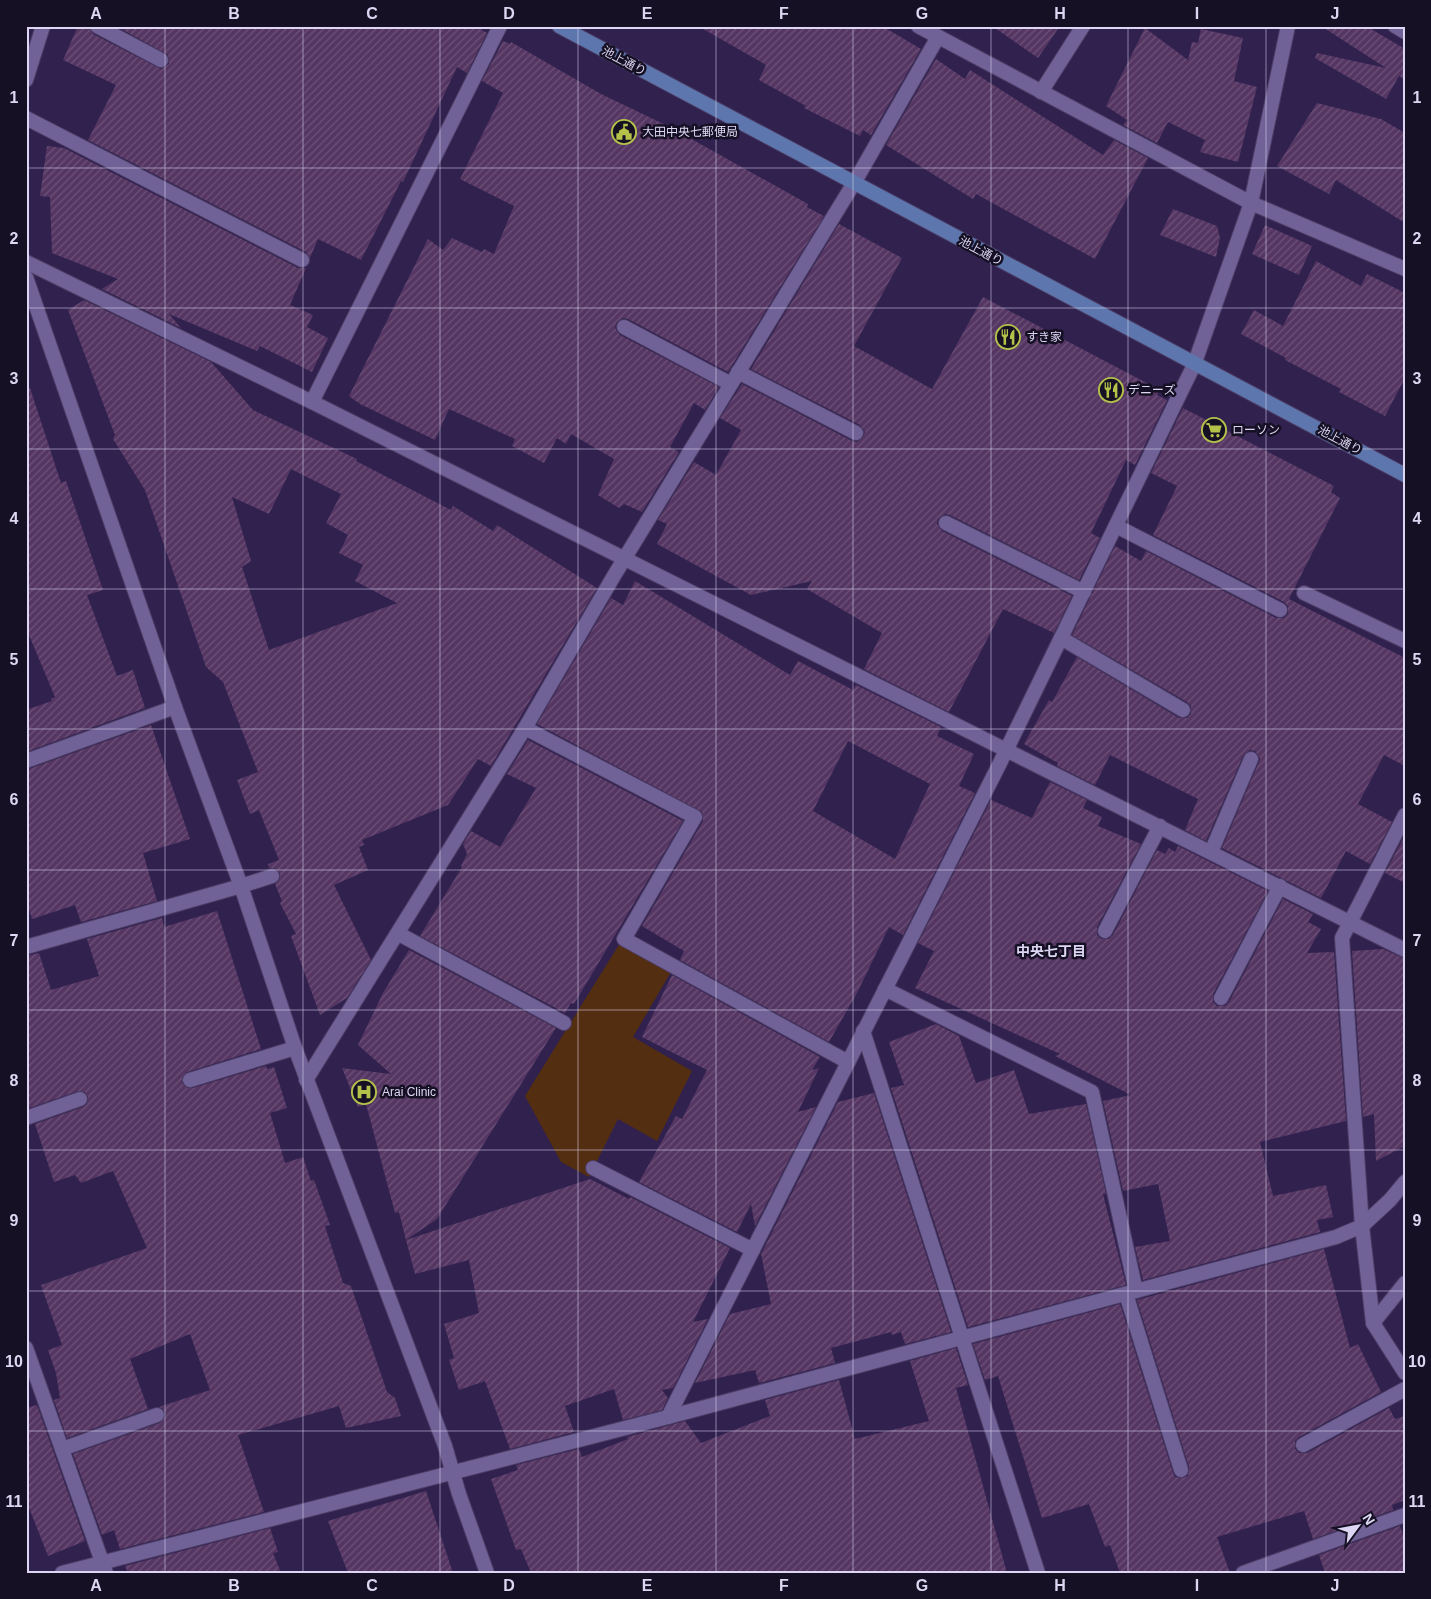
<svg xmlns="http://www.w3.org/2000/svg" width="1431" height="1599" font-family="Helvetica,'Noto Sans JP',sans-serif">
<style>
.green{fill:#542e10}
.building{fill:url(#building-hatch);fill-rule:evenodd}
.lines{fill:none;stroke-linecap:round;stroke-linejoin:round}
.service-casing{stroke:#4c3d66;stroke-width:16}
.minor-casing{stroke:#4c3d66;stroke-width:16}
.tertiary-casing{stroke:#4c3d66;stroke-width:16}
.secondary-casing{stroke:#4c3d66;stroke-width:16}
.service{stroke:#706297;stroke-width:14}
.minor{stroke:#706297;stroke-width:14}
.tertiary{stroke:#706297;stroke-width:14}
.secondary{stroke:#5d77ae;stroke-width:14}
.grid{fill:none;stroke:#ddd7f4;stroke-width:1;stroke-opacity:0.55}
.labels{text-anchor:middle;stroke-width:5;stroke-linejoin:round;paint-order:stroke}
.street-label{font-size:12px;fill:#ddd7f4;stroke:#161024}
.poi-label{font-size:12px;fill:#ddd7f4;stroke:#161024;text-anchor:start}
.neighbourhood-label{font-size:14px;font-weight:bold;fill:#ddd7f4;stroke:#161024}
.neatline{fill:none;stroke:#ddd7f4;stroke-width:2}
.grid-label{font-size:16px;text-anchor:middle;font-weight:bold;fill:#ddd7f4}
</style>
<defs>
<pattern id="building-hatch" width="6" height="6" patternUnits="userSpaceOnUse" patternTransform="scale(1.25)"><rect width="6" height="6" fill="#553662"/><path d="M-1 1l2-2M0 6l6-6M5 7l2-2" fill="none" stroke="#6d5279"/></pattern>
</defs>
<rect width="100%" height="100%" fill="#30214f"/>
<path class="green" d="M620,943L671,972L633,1037L692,1071L657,1141L618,1119L589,1177L561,1162L525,1096Z"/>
<g class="building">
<path d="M78,26H88L93,34L161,69L169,64L168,55L116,26H475L487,33L467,73L457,67L403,182L401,181L361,260L318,239L310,258L306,252L88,140L116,85L63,60Z"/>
<path d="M698,26H882L921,49L871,135L863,130L860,136L804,108L806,106L759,80L766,65Z"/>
<path d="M992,26H1060L1038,58Z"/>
<path d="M1321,26H1366L1405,49V80L1399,76L1386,99L1315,58L1317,53L1386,68Z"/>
<path d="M1145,28L1188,60L1192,42L1198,43L1201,29L1243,38L1234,81L1257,87L1238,162L1200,152L1205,140L1168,122L1157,143L1123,125L1127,120L1106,106Z"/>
<path d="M503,41L510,44L511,42L601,94L670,127L808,204L807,207L824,216L728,372L628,319L623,318L617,322L615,328L620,335L719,387L705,410L694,403L670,447L679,452L642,512L624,504L619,508L598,495L614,459L571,434L566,444L557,438L544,463L512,446L515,439L449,409L435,440L360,404L349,396L428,239L443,250L452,238L482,252L484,249L494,254L514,206L460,179L503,93L482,81Z"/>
<path d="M936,59L965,79L970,70L1103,155L1114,140L1148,158L1095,259L976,194L973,199L886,145Z"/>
<path d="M1317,103L1381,119L1405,133V223L1336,180L1329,194L1277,166Z"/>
<path d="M47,146L64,148L298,268H306L290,305L313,315L307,327L328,338L312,372L260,346L257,351L169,314L181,328L102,289L118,279L52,253L50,197L40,196Z"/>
<path d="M1173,209L1217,226L1220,238L1216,257L1160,235Z"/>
<path d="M839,224L902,258L854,346L932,389L983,297L1160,390L1157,395L1167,400L1135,465L1126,460L1091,533L1100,538L1079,580L950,515L945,514L938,519L937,524L942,531L1072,596L1054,633L1003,609L949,712L864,669L882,633L807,589L812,581L751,595L657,544L667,524L658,520L694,462L716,475L741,430L720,418L742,384L852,441L857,442L863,437L865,432L860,425L751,369Z"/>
<path d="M1265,225L1312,246L1299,275L1252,254Z"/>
<path d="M1316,261L1361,286L1367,274L1405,293V378L1385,416L1339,392L1341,389L1285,360L1286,358L1241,334L1254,310L1283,326Z"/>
<path d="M84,300L211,362L253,410L357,459L356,461L451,510L453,506L493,531L497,525L597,588L491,766L478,759L448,805L362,840L364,845L359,847L368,870L334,885L371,960L347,998L320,1015L291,936L296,934L280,903L282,901L275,884L280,878V873L274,868H269L268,864L279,860L259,810L250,814L237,780L258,772L223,682L206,667L145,490L113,439L115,435L68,310ZM291,469L341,494L326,523L348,535L339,553L363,565L355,581L397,603L269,650L242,567L251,561L232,497L269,514Z"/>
<path d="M30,388L61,483L66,481L103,590L87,595L117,676L133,670L145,708L26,752V710L52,701L51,699L55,697L26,628V389Z"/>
<path d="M1183,408L1334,486L1331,492L1340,498L1289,599L1405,658V766L1384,755L1358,804L1392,822L1370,864L1346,851L1321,898L1222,848L1259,762L1260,758L1255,751L1250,750L1243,756L1206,841L1185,830L1198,799L1110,755L1095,785L1057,766L1058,763L1024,744L1049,700L1052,702L1077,657L1179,718H1187L1191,714V706L1187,702L1072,635L1115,546L1141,561L1146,551L1276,618H1284L1288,614V606L1284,602L1153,535L1177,486L1151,473Z"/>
<path d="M635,581L790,675L798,661L853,690L856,685L941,727L937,736L974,754L959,786L975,793L903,935L889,927L857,993L829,1042L680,960L684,951L642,926L703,821L702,812L537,724L611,598L623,605ZM848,741L930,784L895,859L813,811Z"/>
<path d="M151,725L190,839L143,853L157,901L81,922L75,905L32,919L26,900V770Z"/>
<path d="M528,740L683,821L574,1004L571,1003L565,1013L420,936L462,867L461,866L467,854L463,844L471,831L500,847L536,788L507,774Z"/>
<path d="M1050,782L1087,800L1083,808L1102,817L1098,826L1141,844L1097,927V935L1101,939H1109L1113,935L1157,850L1165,854L1169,848L1175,852L1178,846L1268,891L1213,994V1002L1217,1006H1225L1229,1002L1283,899L1313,914L1308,922L1321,929L1307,953L1334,952L1346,1121L1260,1142L1273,1196L1326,1185L1333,1217L1317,1220L1320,1232L1143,1280L1135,1247L1170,1241L1158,1184L1123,1191L1103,1101L1131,1095L1055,1056L1060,1054L915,988L934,951L918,943L991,800L1032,818Z"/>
<path d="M1405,835V883L1385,873Z"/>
<path d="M217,911L261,1049L187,1072L182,1078V1083L188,1088H193L266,1066L267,1069L274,1067L287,1108L270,1113L285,1163L303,1157L311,1181L314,1180L330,1225L325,1226L343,1283L351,1286L387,1392L395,1398L401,1416L346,1428L339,1406L238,1435L264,1512L120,1549L114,1530L102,1535L73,1454L160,1423L166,1416L163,1409L159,1407L210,1390L190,1334L130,1359L148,1409L67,1438L54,1400L60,1398L56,1373L48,1350L62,1345L41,1285L147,1248L113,1171L81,1183L75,1175L54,1182L35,1124L83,1107L87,1104L88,1097L85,1092L78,1091L29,1108L26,1100V956L39,953L51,990L99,976L87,939L162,918L164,927Z"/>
<path d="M1383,949L1405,959V1146L1376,1161L1374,1114L1363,1117L1352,951Z"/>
<path d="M409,950L556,1028L437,1219L406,1240L399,1212L395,1213L366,1104L358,1107L342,1068L391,1074L358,1045L383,993Z"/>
<path d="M672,975L820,1057L812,1070L819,1068L798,1112L816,1107L755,1226L751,1204L737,1232L639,1182L676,1116L682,1119L707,1070L642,1037Z"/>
<path d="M936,1024L959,1036L976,1083L1014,1070L1029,1114L1086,1104L1106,1194H1103L1126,1285L968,1327L891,1088L904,1085L889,1042Z"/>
<path d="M874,1093L951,1332L905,1344L901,1332L892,1335L891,1332L831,1348L835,1363L759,1383L755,1370L695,1383L730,1314L771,1304L761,1254L838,1102Z"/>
<path d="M590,1179L629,1199L630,1197L730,1248L693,1322L708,1319L673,1388L662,1390L668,1398L662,1410L623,1420L614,1389L565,1406L574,1432L510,1449L485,1381L459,1390L449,1360L454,1358L444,1324L479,1313L469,1260L415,1274L406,1240Z"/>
<path d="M1324,1249L1350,1348L1358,1344L1381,1392L1299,1437L1295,1441V1449L1299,1453H1307L1389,1408L1395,1419L1405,1416V1500L1392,1505L1393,1510L1313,1539L1304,1511L1217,1537L1230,1573H1120L1110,1545L1105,1547L1089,1504L1042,1518L998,1376L985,1380L973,1344L1120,1304L1173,1473L1175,1477L1183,1478L1188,1476L1189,1467L1137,1300Z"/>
<path d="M956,1348L968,1385L956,1388L1007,1573H531L521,1549L516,1550L491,1479L518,1470L516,1465L579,1449L582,1457L628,1439L627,1437L685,1421L701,1443L770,1416L765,1400L839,1380L855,1439L929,1421L910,1361Z"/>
<path d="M37,1405L85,1541L48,1556L26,1500V1408Z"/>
<path d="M426,1491L453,1573H348L328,1521Z"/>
<path d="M1400,1526L1405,1540V1573H1325L1319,1555Z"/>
<path d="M270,1528L278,1552L273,1553L281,1573H128L125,1566Z"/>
</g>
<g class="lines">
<defs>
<g id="service">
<path d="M97,26L161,60"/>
<path d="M1041,92L1083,26"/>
<path d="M26,118L302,260"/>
<path d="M624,327L731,384"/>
<path d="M738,372L856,433"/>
<path d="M946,523L1084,592"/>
<path d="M1116,526L1280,610"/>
<path d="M1304,593L1405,641"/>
<path d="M1061,638L1183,710"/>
<path d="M525,728L695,817L624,939L848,1062"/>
<path d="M26,761L175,707"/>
<path d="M1211,852L1251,759"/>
<path d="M241,886L272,876"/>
<path d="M1105,931L1160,826"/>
<path d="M399,934L564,1023"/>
<path d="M885,989L1092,1092L1136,1291"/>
<path d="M1221,998L1280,886"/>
<path d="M190,1080L295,1048"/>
<path d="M26,1118L80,1099"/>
<path d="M593,1168L753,1250"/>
<path d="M1362,1226L1390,1200L1405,1182"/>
<path d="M1126,1294L1181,1470"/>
<path d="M1373,1323L1405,1283"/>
<path d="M1303,1445L1405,1389"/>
<path d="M62,1449L157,1415"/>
<path d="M1243,1573L1405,1515"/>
</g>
<g id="minor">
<path d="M918,26L1251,203L1405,269"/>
<path d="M1395,26L1405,32"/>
<path d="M26,262L312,402L1405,950"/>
<path d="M312,402L500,26"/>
<path d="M1405,815L1342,938L1362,1226L1373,1323L1405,1373"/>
<path d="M26,947L241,886"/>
<path d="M863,1031L1038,1573"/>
<path d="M306,1080L525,728L615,574L854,183L938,37"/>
<path d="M26,1348L106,1573"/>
<path d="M668,1417L999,765L1194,365L1251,203L1288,26"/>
<path d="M62,1573L668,1417L1336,1237L1362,1226"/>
</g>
<g id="tertiary">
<path d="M26,80L43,26"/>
<path d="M26,277L175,707L241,886L295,1048L445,1446L459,1494L487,1573"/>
</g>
<path id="secondary" d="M559,26L1405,475"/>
</defs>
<use href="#service" class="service-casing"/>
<use href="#minor" class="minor-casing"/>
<use href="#tertiary" class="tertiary-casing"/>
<use href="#secondary" class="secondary-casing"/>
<use href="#service" class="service"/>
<use href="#minor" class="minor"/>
<use href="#tertiary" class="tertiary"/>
<use href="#secondary" class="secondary"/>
</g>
<path class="grid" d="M165,26V1573M303,26V1573M440,26V1573M578,26V1573M716,26V1573M853,26V1573M991,26V1573M1128,26V1573M1266,26V1573M26,168H1405M26,308H1405M26,449H1405M26,589H1405M26,729H1405M26,870H1405M26,1010H1405M26,1150H1405M26,1291H1405M26,1431H1405"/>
<defs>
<symbol id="civic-ring" viewBox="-11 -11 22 22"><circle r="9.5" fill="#161024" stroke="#b4c24a" stroke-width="1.5"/><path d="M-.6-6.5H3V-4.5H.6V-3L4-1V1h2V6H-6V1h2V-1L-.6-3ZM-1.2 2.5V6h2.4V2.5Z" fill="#b4c24a"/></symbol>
<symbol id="restaurant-ring" viewBox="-11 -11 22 22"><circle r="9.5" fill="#161024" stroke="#b4c24a" stroke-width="1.5"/><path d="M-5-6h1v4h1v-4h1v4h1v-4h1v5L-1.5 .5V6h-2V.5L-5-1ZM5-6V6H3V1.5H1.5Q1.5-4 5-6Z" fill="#b4c24a"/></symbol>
<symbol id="supermarket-ring" viewBox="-11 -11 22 22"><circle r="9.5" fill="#161024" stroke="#b4c24a" stroke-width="1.5"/><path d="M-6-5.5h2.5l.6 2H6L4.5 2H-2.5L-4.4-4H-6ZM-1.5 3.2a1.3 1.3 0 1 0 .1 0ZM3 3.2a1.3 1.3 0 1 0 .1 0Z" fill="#b4c24a"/></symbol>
<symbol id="hospital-ring" viewBox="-11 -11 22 22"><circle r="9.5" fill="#161024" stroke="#b4c24a" stroke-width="1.5"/><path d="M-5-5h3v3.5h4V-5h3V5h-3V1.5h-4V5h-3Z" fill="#b4c24a"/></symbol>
</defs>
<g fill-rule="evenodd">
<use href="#civic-ring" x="610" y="118" width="28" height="28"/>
<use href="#restaurant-ring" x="994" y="323" width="28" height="28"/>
<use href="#restaurant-ring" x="1097" y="376" width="28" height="28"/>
<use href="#supermarket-ring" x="1200" y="416" width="28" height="28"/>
<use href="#hospital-ring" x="350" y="1078" width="28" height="28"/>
</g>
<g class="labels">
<g class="street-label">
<text transform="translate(624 61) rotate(28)" y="4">池上通り</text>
<text transform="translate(981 251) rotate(28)" y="4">池上通り</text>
<text transform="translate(1340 440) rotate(28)" y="4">池上通り</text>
</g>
<g class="poi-label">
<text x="642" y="136">大田中央七郵便局</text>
<text x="1026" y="341">すき家</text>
<text x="1128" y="394">デニーズ</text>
<text x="1232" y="434">ローソン</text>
<text x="382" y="1096">Arai Clinic</text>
</g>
<g class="neighbourhood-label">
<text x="1051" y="956">中央七丁目</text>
</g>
</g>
<rect width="1431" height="1599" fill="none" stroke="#161024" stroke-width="55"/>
<g transform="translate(1358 1526) rotate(58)" stroke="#161024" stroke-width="4" paint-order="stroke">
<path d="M0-4L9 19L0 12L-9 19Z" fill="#ddd7f4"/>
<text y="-8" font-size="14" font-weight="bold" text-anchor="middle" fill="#ddd7f4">N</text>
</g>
<rect x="28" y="28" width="1376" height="1544" class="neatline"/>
<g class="grid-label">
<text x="96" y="19">A</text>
<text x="234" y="19">B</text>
<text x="372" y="19">C</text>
<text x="509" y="19">D</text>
<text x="647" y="19">E</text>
<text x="784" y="19">F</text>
<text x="922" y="19">G</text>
<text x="1060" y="19">H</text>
<text x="1197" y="19">I</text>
<text x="1335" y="19">J</text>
<text x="14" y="103">1</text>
<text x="1417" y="103">1</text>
<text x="14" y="244">2</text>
<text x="1417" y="244">2</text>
<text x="14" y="384">3</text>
<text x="1417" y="384">3</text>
<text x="14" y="524">4</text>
<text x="1417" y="524">4</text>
<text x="14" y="665">5</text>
<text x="1417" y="665">5</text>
<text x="14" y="805">6</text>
<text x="1417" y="805">6</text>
<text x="14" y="946">7</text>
<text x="1417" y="946">7</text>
<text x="14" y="1086">8</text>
<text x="1417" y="1086">8</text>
<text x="14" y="1226">9</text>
<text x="1417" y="1226">9</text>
<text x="14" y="1367">10</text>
<text x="1417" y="1367">10</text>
<text x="14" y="1507">11</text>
<text x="1417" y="1507">11</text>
<text x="96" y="1591">A</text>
<text x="234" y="1591">B</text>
<text x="372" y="1591">C</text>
<text x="509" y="1591">D</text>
<text x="647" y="1591">E</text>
<text x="784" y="1591">F</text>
<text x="922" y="1591">G</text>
<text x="1060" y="1591">H</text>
<text x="1197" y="1591">I</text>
<text x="1335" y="1591">J</text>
</g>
</svg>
